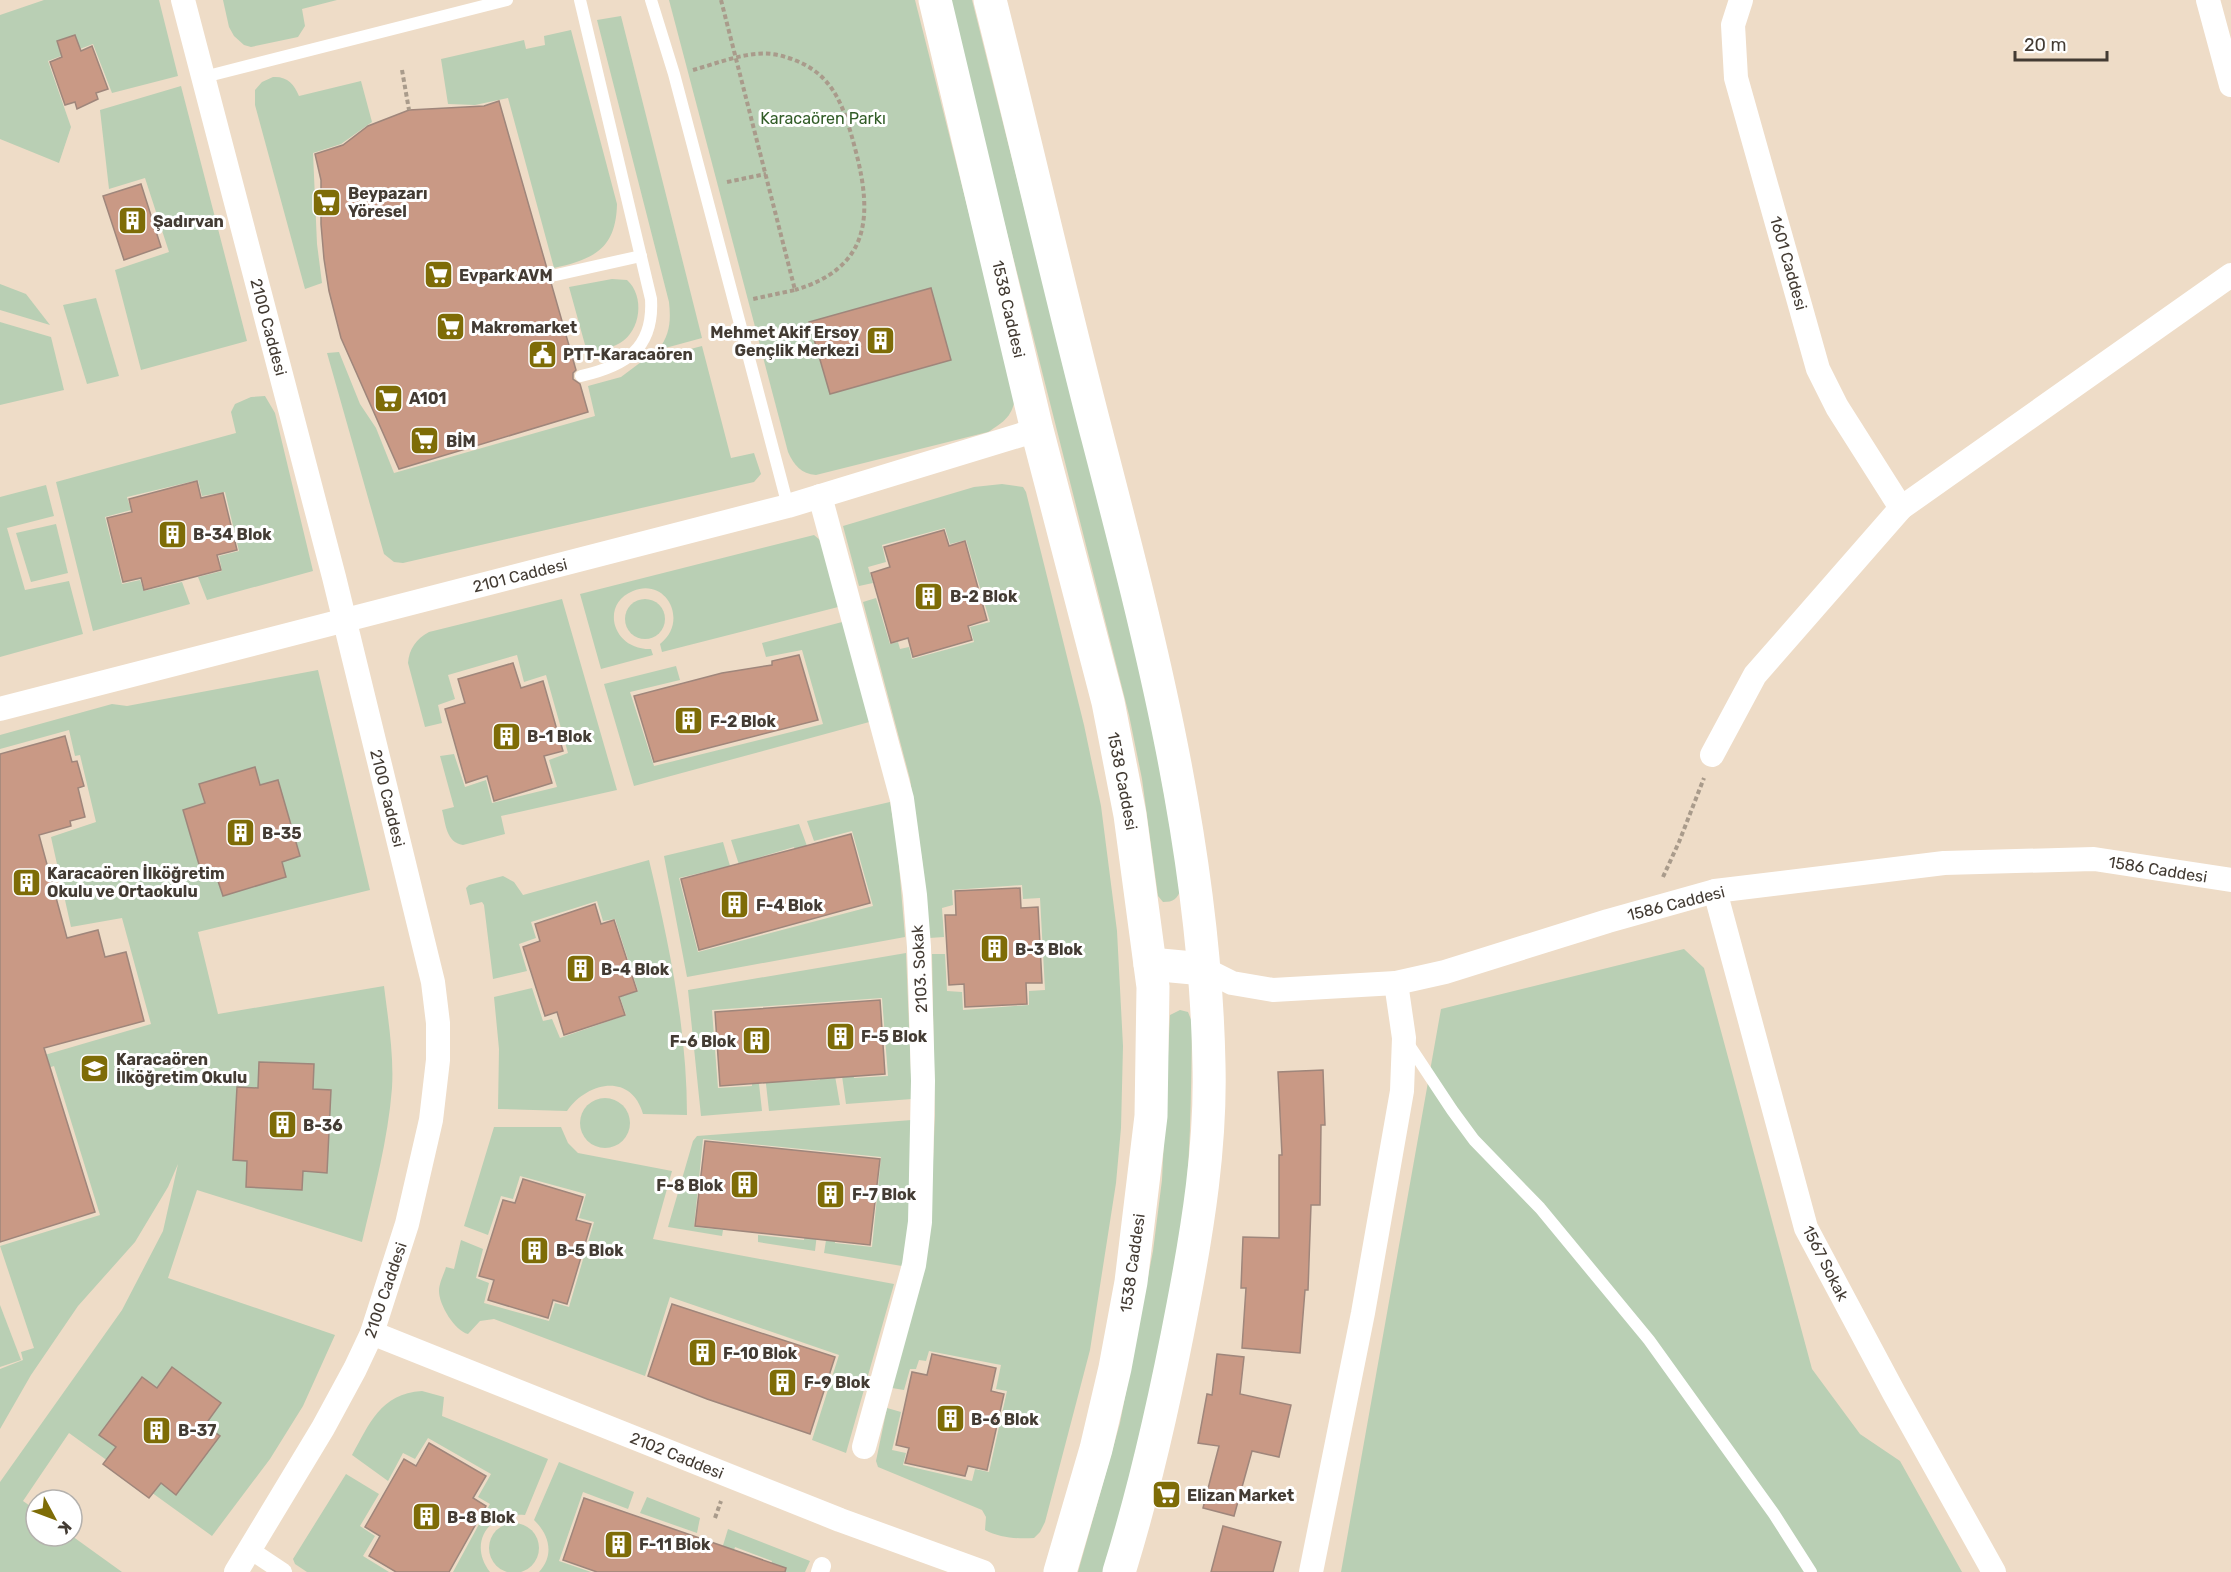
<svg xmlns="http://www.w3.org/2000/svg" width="2231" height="1572" font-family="Rubik,sans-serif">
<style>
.green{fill:#b9cfb4}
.building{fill:#c99985;stroke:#9f867b;stroke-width:1.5}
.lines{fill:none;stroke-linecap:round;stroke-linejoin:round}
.path{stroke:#a99b8b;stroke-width:4;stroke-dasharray:4.5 3;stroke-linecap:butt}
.service{stroke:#fff;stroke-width:12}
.pedestrian{stroke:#fff;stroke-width:18}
.minor{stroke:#fff;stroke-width:24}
.secondary{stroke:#fff;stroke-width:33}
.labels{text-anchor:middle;stroke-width:6;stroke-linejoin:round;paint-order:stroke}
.park-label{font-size:16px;fill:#315c27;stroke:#fff}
.poi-label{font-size:16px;font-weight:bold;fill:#433b33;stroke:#fff;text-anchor:start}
.street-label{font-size:16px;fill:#433b33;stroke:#fff}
</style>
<rect width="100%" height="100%" fill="#eedcc7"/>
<g class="green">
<path d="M44,0H159L178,76L112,93L93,44L48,61L71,127L59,163L0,139V15Z"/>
<path d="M223,0H337L302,9L305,26L298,37L251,47L244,45L234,36L229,27Z"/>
<path d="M669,0H915L1015,395C1014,415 1004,422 988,432L816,475C801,474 794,465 788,452Z"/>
<path d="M948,0H972L1131,632L1152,725L1181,889C1177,899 1174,902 1163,902L1158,896L1142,779L1129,715Z"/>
<path d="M621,16L702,338L658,350C670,335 671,321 669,302L597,20Z"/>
<path d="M571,30L617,204C616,249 594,259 554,268L508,98L475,105L448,104L441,59L524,40L526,49L545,45L544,36Z"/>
<path d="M273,77C287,76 294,84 299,96L361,81L372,122L341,144L313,153L317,244L322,283L305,289L255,105V90L262,82Z"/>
<path d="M181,86L247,341L141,370L115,270L169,252L145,178L109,189L100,110Z"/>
<path d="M612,279L627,280C645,296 641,331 620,343C610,349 598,350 587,352L569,287Z"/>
<path d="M0,284L26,294L50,325L0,310Z"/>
<path d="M96,298L119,376L87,384L63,305Z"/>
<path d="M0,322L51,337L64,390L0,405Z"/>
<path d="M702,346L731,458L754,453L761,474L754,482L403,563L394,562L384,554L327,353L339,352L360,404L376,428L394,473L595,416L588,386L621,377L641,362Z"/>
<path d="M265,396L275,413L313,571L207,600L198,577L222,571L219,556L239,551L225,492L202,496L198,480L127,497L131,510L105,517L122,584L140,580L144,591L182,582L190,604L93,631L56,482L236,433L231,412L235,404L251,397Z"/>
<path d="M1002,484L1023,487L1026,492L1084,725L1101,806L1117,931L1123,1046L1121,1128L1116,1183L1090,1350L1045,1522L1040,1532L1034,1538C1018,1539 1000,1538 985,1530L986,1517L982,1510L878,1467L876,1461L887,1408L901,1412L892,1450L906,1453L903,1465L972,1481L975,1469L989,1472L1007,1391L996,1389L1001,1365L929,1351L926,1361L919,1360L916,1369H910L904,1390L892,1388L930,1231L935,1115L932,954H945L947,991L962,992L963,1010L1029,1005V991L1045,990L1040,898L1023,899L1022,885L952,890L953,905L942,908L944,937L929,938L922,860L910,779L863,602L876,598L890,644L898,642L900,649L909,647L912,659L974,642L970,627L990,622L966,540L950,544L945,528L882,545L886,562L868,567L873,583L859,586L843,526L974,487Z"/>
<path d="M46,485L54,516L7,528L25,590L69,581L83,634L0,657V497Z"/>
<path d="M56,524L68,573L31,582L16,533Z"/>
<path d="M814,535L827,546L842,606L662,652L660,644C689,622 667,577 633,591C600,604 612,650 651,649L653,655L601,669L580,594Z"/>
<circle cx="645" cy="619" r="20"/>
<path d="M562,599L617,790L501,816L505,834L463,845C446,842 446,825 442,810L454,807L440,756L454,754L465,787L486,780L492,803L557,787L549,760L568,753L546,675L524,682L517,655L448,675L455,699L438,705L442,723L425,727L408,663C409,649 416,639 429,632Z"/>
<path d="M846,621L873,721L634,786L604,684L676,666L680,680L630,692L654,766L823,724L802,650L766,657L762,643Z"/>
<path d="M318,670L370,890L198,932L218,1014L384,986C388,1019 394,1054 392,1088C388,1140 374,1191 362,1242L197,1190L168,1278L335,1335L303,1406L270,1459L212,1536L69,1433L23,1501L36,1510V1536H72L122,1572H0V1482L122,1310L163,1231L178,1164L168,1187L135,1242L78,1306L31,1375L0,1429V1369L23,1360L21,1352L34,1348L0,1246L100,1215L54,1066L0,1083V1068L151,1024L122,918L71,927L51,837L96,822L80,755L75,756L69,730L0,749V735L112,704L127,706Z"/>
<path d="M890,802L897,842L905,937L687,977L664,856L723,842L730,866L679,878L698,952L873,906L852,831L814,841L807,821Z"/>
<path d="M799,824L811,857L798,860L794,847L747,861L750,874L743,877L731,840Z"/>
<path d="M649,860C669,943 687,1029 687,1115L643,1114C631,1072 587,1082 567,1111L498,1109L499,1049L494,997L532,988L543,1021L552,1019L560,1038L626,1015L620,997L638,991L615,919L603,921L597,901L531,922L536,938L519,944L527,971L493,979L484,905L482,902L470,905L466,888L469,885L503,876L514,882L523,895Z"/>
<path d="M1684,949L1704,968L1812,1369L1860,1434L1900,1461L1962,1572H1341L1441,1009Z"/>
<path d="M906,953L912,1099L846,1104L841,1069L852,1068L854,1078L888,1076L882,998L712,1010L718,1088L752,1086V1075H758L762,1111L701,1116L688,990Z"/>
<path d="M1180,1010L1188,1012L1192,1022C1191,1095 1191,1168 1181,1240C1164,1352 1136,1463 1103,1572H1078L1120,1423L1153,1251L1162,1180L1170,1015Z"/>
<path d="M834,1070L840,1105L769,1111L765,1075L781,1082L820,1080L819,1072Z"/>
<circle cx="605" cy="1123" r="25"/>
<path d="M912,1120V1204L902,1266L824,1253L827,1234L835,1235V1243L872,1247L881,1157L703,1139L694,1227L723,1230L722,1236L668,1227L693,1141L697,1136Z"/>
<path d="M494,1127H561L568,1143L578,1153L672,1171L653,1239L894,1284L846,1453L812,1440L839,1355L670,1297L645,1376L494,1319L480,1321L468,1334C455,1331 439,1305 439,1291C439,1283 444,1274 446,1267L454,1269L461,1240L483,1249L476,1278L489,1283L484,1303L549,1321L555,1303L569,1307L594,1222L579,1218L586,1194L520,1176L513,1199L501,1196L488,1235L464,1226Z"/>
<path d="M805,1232L817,1234L815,1251L758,1242V1235L804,1240Z"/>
<path d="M0,1305L21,1360L0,1367Z"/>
<path d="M422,1391L444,1397L442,1416L548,1459L525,1515C490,1511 467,1542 490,1572H453L490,1504L478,1497L491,1474L428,1438L415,1459L403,1453L388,1481L352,1455C370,1423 380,1394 422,1391Z"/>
<path d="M559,1462L634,1492L628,1509L583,1492L559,1561L591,1572H539C555,1555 549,1534 534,1520Z"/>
<path d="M346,1474L379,1494L360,1526L375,1536L363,1556L389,1572H307L295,1564L293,1559Z"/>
<path d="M647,1497L700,1518L697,1533L640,1513Z"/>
<circle cx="514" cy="1548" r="25"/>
<path d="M728,1529L810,1561L805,1572H769L772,1561L735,1547L732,1556L721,1552Z"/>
</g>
<g class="building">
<path d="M75,35L81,51L92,46L108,89L96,93L98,99L77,109L75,102L65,105L50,62L62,57L57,41Z"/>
<path d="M499,101L576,370L573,373V379L580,384L588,412L399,469L341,338L329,291L324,259L321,224V180L315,154L343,145L368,126L409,110L484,106Z"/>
<path d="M141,184L161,247L124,260L103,196Z"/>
<path d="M931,288L951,360L830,394L809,322Z"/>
<path d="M197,481L201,498L223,493L237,550L217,555L221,570L144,590L141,578L123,582L107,518L132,512L129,499Z"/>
<path d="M944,530L949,546L965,541L987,620L968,626L972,640L913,657L908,638L891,643L871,573L890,567L884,547Z"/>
<path d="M799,655L818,720L654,762L634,696L722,673L772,665V661Z"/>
<path d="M513,663L521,688L543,681L563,751L544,756L552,783L494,801L487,776L466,783L445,709L465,703L458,679Z"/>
<path d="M65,736L72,762L77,761L84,786L78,788L85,817L70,821L71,826L39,835L67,938L98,930L105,957L126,952L144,1021L44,1048L95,1212L0,1242V754Z"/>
<path d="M255,767L260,785L278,780L300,856L282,862L286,877L223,896L216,875L203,878L183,810L205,803L199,784Z"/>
<path d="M851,834L870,903L699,950L681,879Z"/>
<path d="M1020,888L1021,908L1038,907L1042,983H1026L1027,1004L965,1007L964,984L949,985L945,915H956L955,891Z"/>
<path d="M595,904L601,924L614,920L637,991L619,997L625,1015L564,1035L557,1012L545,1016L523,947L540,941L535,924Z"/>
<path d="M880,1000L885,1074L720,1086L715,1012Z"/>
<path d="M259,1062L314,1064L313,1089L331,1090L327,1173L303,1171L302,1190L246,1187L247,1161L233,1160L237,1087L258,1088Z"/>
<path d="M1323,1070L1325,1125H1321L1320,1205H1311L1308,1290H1305L1300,1353L1242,1348L1246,1288H1241L1243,1237L1279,1238V1155H1282L1278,1072Z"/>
<path d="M705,1141L880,1159L870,1245L695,1226Z"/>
<path d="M523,1179L583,1197L576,1220L591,1224L567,1304L553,1300L548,1318L488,1300L494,1280L479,1276L503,1200L515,1203Z"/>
<path d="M672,1304L835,1357L810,1434L707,1399L648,1376Z"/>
<path d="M932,1354L996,1368L991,1391L1004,1394L987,1470L968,1466L965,1476L905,1463L909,1448L896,1445L912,1372L927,1375Z"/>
<path d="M1217,1354L1244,1357L1240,1394L1291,1405L1279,1457L1252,1451L1234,1516L1203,1508L1219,1446L1198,1443L1207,1394L1212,1395Z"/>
<path d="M172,1367L221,1403L205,1425L220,1436L176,1495L161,1483L149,1498L103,1464L116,1447L99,1435L142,1377L157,1388Z"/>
<path d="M429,1443L486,1476L473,1498L486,1506L449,1572H396L369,1556L380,1536L365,1527L404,1459L416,1466Z"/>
<path d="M584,1498L786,1568L785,1572H597L563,1560Z"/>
<path d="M1223,1526L1281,1542L1273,1572H1211Z"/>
</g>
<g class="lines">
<g class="path">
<path d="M721,0L795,290L753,299"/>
<path d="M402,70L409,110"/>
<path d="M693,70C719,63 751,49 778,55C833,68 843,103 856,152C873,218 869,268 795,290"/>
<path d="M727,182L766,174"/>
<path d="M1663,877L1679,842L1704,778"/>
<path d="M715,1518L721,1501"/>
</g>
<g class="service">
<path d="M580,0L651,299C654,349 625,366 581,376"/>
<path d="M651,0L674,74L788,506"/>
<path d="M204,77L507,0"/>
<path d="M556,275L641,256"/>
<path d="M1407,1042L1452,1110L1474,1140L1540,1208L1649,1340L1774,1514L1811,1572"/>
</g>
<g class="pedestrian">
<path d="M250,1550L283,1572"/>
<path d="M820,1572L822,1566"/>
</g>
<g class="minor">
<path d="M183,0L334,577L433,982L438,1023V1060L431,1120L407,1224L372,1333L355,1369L323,1428L236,1572"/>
<path d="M1741,0L1733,25L1736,78L1818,369L1837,407L1901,508"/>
<path d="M2208,0L2231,85"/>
<path d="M820,496L902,799L915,895L919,947L923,1081L920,1222L914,1265L864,1447"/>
<path d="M0,709L788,506L1037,430"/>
<path d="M1712,755L1755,675L1901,508L2231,275"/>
<path d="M1715,891L1806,1228L1894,1393L1994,1572"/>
<path d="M1204,969L1232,983L1273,990L1396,983L1445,972L1608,921L1715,891L1944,863L2094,859L2231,880"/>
<path d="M372,1333L840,1520L983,1572"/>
<path d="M1311,1572L1363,1313L1402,1091L1404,1038L1396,983"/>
</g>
<g class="secondary">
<path d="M935,0L1037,430L1108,702L1130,815L1153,987L1151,1116L1131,1282L1115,1368L1096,1449L1060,1572"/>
<path d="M990,0C1026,143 1059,288 1096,431C1150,639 1205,849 1209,1065C1211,1145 1198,1227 1183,1305C1166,1395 1146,1485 1119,1572"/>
<path d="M1150,964L1204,969"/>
</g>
</g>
<defs>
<symbol id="supermarket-square" viewBox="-11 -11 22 22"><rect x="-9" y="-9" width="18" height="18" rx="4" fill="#7e6c07" stroke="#fff"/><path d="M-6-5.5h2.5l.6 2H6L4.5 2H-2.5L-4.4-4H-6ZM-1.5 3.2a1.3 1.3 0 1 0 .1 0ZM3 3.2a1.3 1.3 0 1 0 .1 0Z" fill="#fff"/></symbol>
<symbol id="building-square" viewBox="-11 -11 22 22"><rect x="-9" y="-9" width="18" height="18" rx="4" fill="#7e6c07" stroke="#fff"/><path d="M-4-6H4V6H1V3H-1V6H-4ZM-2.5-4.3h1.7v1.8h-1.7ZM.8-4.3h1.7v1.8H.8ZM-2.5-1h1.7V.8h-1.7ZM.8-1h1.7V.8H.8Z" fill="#fff"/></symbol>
<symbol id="civic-square" viewBox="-11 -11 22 22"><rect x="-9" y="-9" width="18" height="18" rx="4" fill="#7e6c07" stroke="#fff"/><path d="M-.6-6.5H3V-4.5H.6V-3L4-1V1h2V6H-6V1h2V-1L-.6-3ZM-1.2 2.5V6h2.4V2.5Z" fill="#fff"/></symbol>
<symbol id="school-square" viewBox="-11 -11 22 22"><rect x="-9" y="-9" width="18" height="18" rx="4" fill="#7e6c07" stroke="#fff"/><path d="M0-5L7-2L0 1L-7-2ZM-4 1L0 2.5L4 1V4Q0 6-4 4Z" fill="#fff"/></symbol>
</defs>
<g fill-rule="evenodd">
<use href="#supermarket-square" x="310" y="186" width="33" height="33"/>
<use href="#building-square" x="116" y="204" width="33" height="33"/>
<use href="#supermarket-square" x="422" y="258" width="33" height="33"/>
<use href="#supermarket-square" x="434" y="310" width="33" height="33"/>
<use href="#building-square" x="864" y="324" width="33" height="33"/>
<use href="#civic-square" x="526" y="338" width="33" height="33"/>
<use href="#supermarket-square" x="372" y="382" width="33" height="33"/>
<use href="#supermarket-square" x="408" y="424" width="33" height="33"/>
<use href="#building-square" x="156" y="518" width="33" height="33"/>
<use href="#building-square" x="912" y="580" width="33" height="33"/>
<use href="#building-square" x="672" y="704" width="33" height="33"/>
<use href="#building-square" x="490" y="720" width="33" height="33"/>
<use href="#building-square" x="224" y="816" width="33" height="33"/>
<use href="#building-square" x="10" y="866" width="33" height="33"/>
<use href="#building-square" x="718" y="888" width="33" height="33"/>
<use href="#building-square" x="978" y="932" width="33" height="33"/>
<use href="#building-square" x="564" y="952" width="33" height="33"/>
<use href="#building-square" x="824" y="1020" width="33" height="33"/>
<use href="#building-square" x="740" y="1024" width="33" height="33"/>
<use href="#school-square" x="78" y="1052" width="33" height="33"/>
<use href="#building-square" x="266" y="1108" width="33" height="33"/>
<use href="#building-square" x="728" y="1168" width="33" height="33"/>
<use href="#building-square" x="814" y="1178" width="33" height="33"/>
<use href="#building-square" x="518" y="1234" width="33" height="33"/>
<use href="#building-square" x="686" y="1336" width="33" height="33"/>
<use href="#building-square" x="766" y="1366" width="33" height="33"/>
<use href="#building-square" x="934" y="1402" width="33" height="33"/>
<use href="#building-square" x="140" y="1414" width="33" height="33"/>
<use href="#supermarket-square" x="1150" y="1478" width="33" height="33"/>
<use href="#building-square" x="410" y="1500" width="33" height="33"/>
<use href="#building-square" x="602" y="1528" width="33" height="33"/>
</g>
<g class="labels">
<g class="park-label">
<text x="823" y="124">Karacaören Parkı</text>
</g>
<g class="poi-label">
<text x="348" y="199">Beypazarı<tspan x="348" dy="18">Yöresel</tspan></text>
<text x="153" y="227">Şadırvan</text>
<text x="459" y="281">Evpark AVM</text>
<text x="471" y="333">Makromarket</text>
<text x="859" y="338" text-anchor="end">Mehmet Akif Ersoy<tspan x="859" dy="18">Gençlik Merkezi</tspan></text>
<text x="563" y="360">PTT-Karacaören</text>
<text x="409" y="404">A101</text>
<text x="446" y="447">BİM</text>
<text x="193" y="540">B-34 Blok</text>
<text x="950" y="602">B-2 Blok</text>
<text x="710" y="727">F-2 Blok</text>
<text x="527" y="742">B-1 Blok</text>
<text x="262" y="839">B-35</text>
<text x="47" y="879">Karacaören İlköğretim<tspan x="47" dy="18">Okulu ve Ortaokulu</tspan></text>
<text x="756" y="911">F-4 Blok</text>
<text x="1015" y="955">B-3 Blok</text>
<text x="601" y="975">B-4 Blok</text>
<text x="861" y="1042">F-5 Blok</text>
<text x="736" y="1047" text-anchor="end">F-6 Blok</text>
<text x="116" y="1065">Karacaören<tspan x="116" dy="18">İlköğretim Okulu</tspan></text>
<text x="303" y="1131">B-36</text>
<text x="723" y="1191" text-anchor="end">F-8 Blok</text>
<text x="852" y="1200">F-7 Blok</text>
<text x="556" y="1256">B-5 Blok</text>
<text x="723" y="1359">F-10 Blok</text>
<text x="804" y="1388">F-9 Blok</text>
<text x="971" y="1425">B-6 Blok</text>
<text x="178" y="1436">B-37</text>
<text x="1187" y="1501">Elizan Market</text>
<text x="447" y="1523">B-8 Blok</text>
<text x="639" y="1550">F-11 Blok</text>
</g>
<g class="street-label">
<text transform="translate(1789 263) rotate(74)" y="6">1601 Caddesi</text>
<text transform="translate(1009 309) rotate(77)" y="6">1538 Caddesi</text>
<text transform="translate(269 327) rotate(75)" y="6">2100 Caddesi</text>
<text transform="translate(520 575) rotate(-14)" y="6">2101 Caddesi</text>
<text transform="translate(1123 781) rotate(79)" y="6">1538 Caddesi</text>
<text transform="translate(388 798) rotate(76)" y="6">2100 Caddesi</text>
<text transform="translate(2158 869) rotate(9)" y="6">1586 Caddesi</text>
<text transform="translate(1676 903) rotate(-14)" y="6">1586 Caddesi</text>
<text transform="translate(919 969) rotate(-93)" y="6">2103. Sokak</text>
<text transform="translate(1132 1263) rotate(-82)" y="6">1538 Caddesi</text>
<text transform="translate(1826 1263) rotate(63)" y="6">1567 Sokak</text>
<text transform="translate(385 1290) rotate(-71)" y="6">2100 Caddesi</text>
<text transform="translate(677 1455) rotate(22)" y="6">2102 Caddesi</text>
</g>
</g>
<g transform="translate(54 1518) rotate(131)"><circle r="28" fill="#ffffff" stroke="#b4b1ad" stroke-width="1.5"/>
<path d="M0-4.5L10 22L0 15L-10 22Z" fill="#7e6c07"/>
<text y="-9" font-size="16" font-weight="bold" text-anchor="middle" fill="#433b33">K</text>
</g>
<path d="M2015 51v9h92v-9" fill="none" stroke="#433b33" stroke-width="3"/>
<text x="2024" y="51" font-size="18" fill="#433b33" stroke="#ffffff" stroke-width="4.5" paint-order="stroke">20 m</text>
</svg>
